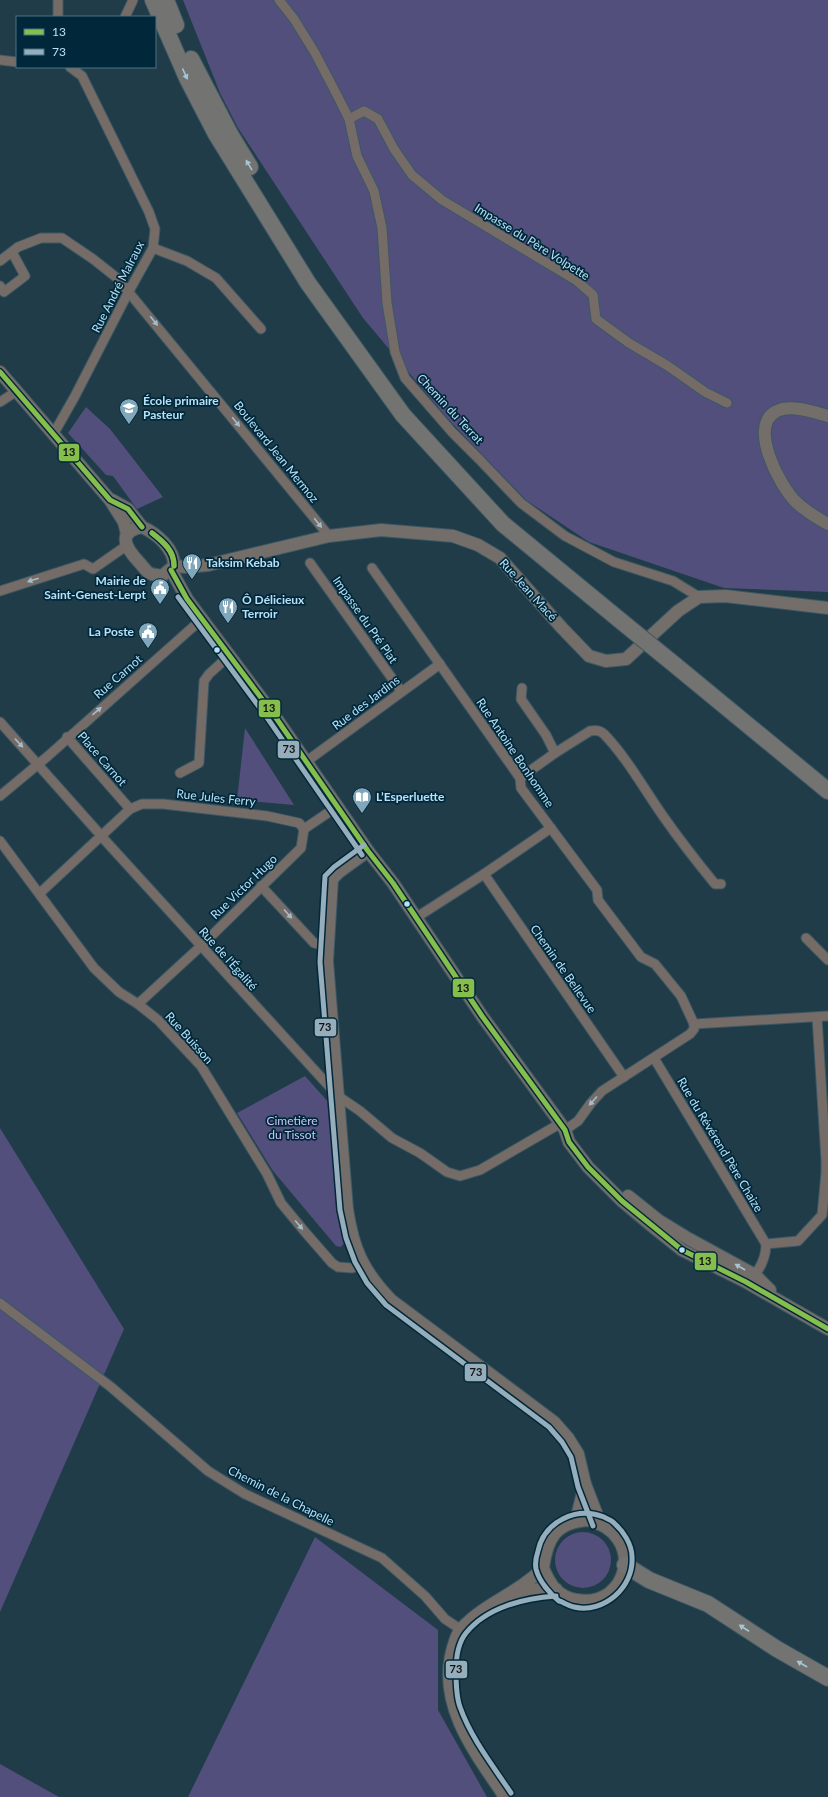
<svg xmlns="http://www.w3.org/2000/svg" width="828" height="1797" font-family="Lato,sans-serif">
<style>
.green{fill:#524f7c}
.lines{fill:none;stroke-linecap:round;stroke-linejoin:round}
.street-casing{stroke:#3d5864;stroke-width:11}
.secondary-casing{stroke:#3d5864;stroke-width:14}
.highway-casing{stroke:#3d5864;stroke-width:18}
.street{stroke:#756c67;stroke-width:9}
.secondary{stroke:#736e69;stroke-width:12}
.highway{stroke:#737371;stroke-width:16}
.highway-bridge-casing{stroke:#3d5864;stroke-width:18;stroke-linecap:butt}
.highway-bridge{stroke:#737371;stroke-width:16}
.bus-1-casing{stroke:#00283a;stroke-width:8}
.bus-2-casing{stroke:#00283a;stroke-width:8}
.bus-1{stroke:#85be4c;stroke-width:5}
.bus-2{stroke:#96adbb;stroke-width:5}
.oneway{fill:#a5c6d6}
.oneway2{fill:#a2becc}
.oneway3{fill:#a5c4d4}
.bus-dot{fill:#b6e1f7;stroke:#00283a;stroke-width:1.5}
.labels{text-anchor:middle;stroke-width:3.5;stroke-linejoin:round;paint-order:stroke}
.street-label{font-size:12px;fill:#b6e1f7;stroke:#00283a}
.poi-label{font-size:12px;font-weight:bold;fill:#b6e1f7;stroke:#00283a;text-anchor:start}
.park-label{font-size:12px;fill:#ccc5f6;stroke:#00283a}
.line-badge{stroke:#00283a;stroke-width:1.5}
.pale-badge-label{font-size:11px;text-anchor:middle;font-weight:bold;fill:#111}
</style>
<rect width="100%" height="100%" fill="#1f3c48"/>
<g class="green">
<path d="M183,0H828V592L724,588L589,542L526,500L447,418L363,318L238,128L220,93Z"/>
<path d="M86,407L110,429L163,497L137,509L113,476L106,475L68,433Z"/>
<path d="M245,728L294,805L237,800Z"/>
<path d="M305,1076L330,1104L344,1243L341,1247L336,1246L273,1171L237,1113Z"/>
<path d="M0,1128L124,1329L0,1612Z"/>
<circle cx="583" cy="1560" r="28"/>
<path d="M315,1537L438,1630V1710L487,1797H188Z"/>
<path d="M0,1764L59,1797H0Z"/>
</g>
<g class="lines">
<defs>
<g id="street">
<path d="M58,0V17"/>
<path d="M279,0L294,19L315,53L338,97L349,119L357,156L374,191L382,228L387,303L395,352L405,378L452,432L479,459L521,503L565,536L614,562L673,581L699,597"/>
<path d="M125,17L133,0"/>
<path d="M0,60L17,62"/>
<path d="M349,119L364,111L378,119L394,149L412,175L442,200L577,281L593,295L596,319L629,343L668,366L705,392L727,403"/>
<path d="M153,248L187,261L216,278L261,329"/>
<path d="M0,261L18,247L41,238H62L93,259L117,278L329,536"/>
<path d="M0,286L4,292L25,276L12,252"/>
<path d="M0,402L17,391"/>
<path d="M54,433L75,396L129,291L153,248L155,229L149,212L82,76L70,67"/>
<path d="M310,563L401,691"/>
<path d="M372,568L520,778L521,788L597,890L598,900L641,957L655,964L681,996L694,1024"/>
<path d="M0,591L84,564L93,569L126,546"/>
<path d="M522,688L521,699L546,735L555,753"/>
<path d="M0,722L97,831"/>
<path d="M307,761L440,664"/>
<path d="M180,773L199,763L204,681L209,674L230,655"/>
<path d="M520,778L555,753L590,731C595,730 600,730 604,734C627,758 644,789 663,816C679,839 697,862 715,884H721"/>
<path d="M0,796L48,756L203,618"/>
<path d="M130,809L142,804H163L267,816L299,823L304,829L338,806"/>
<path d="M102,837L338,1096L360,1111L392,1138L420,1153L447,1172L460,1176L480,1170L561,1123"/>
<path d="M0,841L94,968L119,992L138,1004L158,1020L201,1066L267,1174L281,1203L305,1232L332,1263L338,1267L352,1268L363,1265"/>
<path d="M484,874L624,1077"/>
<path d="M261,886L314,943L327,946"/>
<path d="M40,893L130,809L67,737"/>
<path d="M417,917L484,874L551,828"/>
<path d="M806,938L828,960"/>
<path d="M138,1004L201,946L301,848L304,829"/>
<path d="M654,1058L766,1244"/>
<path d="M565,1130L578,1121L591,1103L602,1091L690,1034L694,1029V1024L828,1016"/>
<path d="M750,1279C760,1271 766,1257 766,1244L798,1241L822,1215L826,1173V1160L817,1017"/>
<path d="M0,1303L111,1387L208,1471L245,1494L382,1558L425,1596L445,1619L460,1629"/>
</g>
<g id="secondary">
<path d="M0,372L110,500L124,522L127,534"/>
<path d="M828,416C814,412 791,404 777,411C747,425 780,486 795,501C804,510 817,518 828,524"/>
<path d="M112,500L128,509L142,527"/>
<path d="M142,527C156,533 175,549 174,566L162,576C157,575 153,575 149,573C145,570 142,565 138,561C126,548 116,532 142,527Z"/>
<path d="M174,566L186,567L208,565L329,536L381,530L453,536L478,545L500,558L562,628L589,656L606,661L626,659L678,611L699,597L725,596L828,608"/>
<path d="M171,570L187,599L274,715L368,851L393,883L482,1016L558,1120L565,1130L569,1142L588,1167L622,1201L652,1226L682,1250L746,1282L828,1329"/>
<path d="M368,851L339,872L332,879L327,961L347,1209C353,1249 363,1271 391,1300L554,1422L568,1438L578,1454L585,1484L600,1523"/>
<path d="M628,1196L658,1220L689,1239L755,1275L770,1290"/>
<path d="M588,1520C647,1534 629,1609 577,1600C569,1599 561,1595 555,1589C550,1583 546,1575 543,1568C547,1538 556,1522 588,1520Z"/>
<path d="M576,1521L585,1484"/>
<path d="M513,1596L538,1589H556"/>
<path d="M505,1797C477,1755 440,1709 451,1656C453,1647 456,1634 462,1628C485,1603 519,1593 543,1568"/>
</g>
<g id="highway">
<path d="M153,0L187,78L216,134L308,283L403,415L503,524L627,626"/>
<path d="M166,0L176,25"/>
<path d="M191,59L230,134L250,167"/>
<path d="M675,665L828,791"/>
<path d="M625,1565L649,1580L708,1604L777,1649L828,1678"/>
</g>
</defs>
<use href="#street" class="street-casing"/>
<use href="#secondary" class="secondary-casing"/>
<use href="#highway" class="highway-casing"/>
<use href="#street" class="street"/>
<use href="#secondary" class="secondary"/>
<use href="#highway" class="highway"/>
<defs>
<path id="highway-bridge" d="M627,626L675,665"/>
</defs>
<use href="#highway-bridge" class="highway-bridge-casing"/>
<use href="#highway-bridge" class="highway-bridge"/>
<defs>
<g id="bus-1">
<path d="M0,372L110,500L128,509L142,527"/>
<path d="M152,533C163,541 175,551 174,566"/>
<path d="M152,533C163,542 174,551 174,566"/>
<path d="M171,570L187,599L274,715L368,851L393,883L482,1016L565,1130L569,1142L588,1167L622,1201L682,1250L746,1282L828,1329"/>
</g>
<g id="bus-2">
<path d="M178,597L268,719L362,855"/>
<path d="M364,845L334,867L325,876L320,962L340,1210L346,1238L355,1262L367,1283L386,1305L549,1427L562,1442L571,1457L578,1487L593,1526"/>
<path d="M559,1601C550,1594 539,1581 536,1569C535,1564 536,1557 538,1551C544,1522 576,1506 604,1517C607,1519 612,1520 614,1523C623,1531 632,1544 632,1557C634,1587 604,1614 574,1607C569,1606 564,1603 560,1601"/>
<path d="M511,1793C493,1766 471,1738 460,1707C456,1696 456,1683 456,1671C456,1658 458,1643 466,1633C487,1607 525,1598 556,1596"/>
</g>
</defs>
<use href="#bus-1" class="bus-1-casing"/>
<use href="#bus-2" class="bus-2-casing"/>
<use href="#bus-1" class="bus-1"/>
<use href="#bus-2" class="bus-2"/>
</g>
<defs><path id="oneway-solid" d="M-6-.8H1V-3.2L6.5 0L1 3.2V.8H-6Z"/></defs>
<g class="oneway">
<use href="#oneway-solid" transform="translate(185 74) rotate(66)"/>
<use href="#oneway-solid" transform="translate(249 165) rotate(-121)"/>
<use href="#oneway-solid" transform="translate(744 1628) rotate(-147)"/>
<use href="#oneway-solid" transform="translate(802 1664) rotate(-150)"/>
</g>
<g class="oneway2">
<use href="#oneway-solid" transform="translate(154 321) rotate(51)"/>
<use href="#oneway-solid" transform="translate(236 422) rotate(51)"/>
<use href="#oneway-solid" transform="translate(318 523) rotate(51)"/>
<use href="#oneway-solid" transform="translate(33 580) rotate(162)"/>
<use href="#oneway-solid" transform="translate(97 711) rotate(-41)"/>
<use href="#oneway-solid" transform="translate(19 743) rotate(47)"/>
<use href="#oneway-solid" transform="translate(288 914) rotate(48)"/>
<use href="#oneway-solid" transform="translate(593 1101) rotate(132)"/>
<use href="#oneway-solid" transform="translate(299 1225) rotate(50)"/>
</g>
<use class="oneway3" href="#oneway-solid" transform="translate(740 1267) rotate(-150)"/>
<defs>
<symbol id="school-pin" viewBox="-11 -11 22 30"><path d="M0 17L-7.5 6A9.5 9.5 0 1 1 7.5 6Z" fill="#81a7ba" stroke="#00283a"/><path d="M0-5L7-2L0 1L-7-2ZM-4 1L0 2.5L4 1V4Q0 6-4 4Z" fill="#fff"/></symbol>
<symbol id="restaurant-pin" viewBox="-11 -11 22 30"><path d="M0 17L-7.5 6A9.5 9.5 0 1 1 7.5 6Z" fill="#81a7ba" stroke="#00283a"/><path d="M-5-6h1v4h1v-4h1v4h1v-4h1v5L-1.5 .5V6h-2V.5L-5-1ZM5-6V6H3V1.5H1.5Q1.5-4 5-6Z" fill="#fff"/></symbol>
<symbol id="civic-pin" viewBox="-11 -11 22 30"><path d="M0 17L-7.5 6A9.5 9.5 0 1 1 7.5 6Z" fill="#81a7ba" stroke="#00283a"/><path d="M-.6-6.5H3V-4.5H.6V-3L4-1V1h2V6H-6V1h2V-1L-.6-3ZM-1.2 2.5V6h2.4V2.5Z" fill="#fff"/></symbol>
<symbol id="library-pin" viewBox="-11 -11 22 30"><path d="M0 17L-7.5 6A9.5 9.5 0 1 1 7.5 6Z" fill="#81a7ba" stroke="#00283a"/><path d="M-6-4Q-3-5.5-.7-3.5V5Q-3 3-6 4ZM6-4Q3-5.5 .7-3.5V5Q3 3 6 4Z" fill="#fff"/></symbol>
</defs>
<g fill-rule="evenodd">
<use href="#school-pin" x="118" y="397" width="22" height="30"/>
<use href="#restaurant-pin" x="181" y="552" width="22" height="30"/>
<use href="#civic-pin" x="149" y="577" width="22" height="30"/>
<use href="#restaurant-pin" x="217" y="596" width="22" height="30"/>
<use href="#civic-pin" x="137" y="621" width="22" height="30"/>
<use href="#library-pin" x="351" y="786" width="22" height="30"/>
</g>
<g class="bus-dot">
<circle cx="217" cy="650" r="3.5"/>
<circle cx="407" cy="904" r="3.5"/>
<circle cx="682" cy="1250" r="3.5"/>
</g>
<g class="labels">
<g class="street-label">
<text transform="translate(532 242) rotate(32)" y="4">Impasse du Père Volpette</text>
<text transform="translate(118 287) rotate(-63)" y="4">Rue André Malraux</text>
<text transform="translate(450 409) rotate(47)" y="4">Chemin du Terrat</text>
<text transform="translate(276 452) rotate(51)" y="4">Boulevard Jean Mermoz</text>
<text transform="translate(528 590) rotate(48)" y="4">Rue Jean Macé</text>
<text transform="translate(365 620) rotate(55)" y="4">Impasse du Pré Plat</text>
<text transform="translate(118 677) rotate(-41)" y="4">Rue Carnot</text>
<text transform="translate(366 703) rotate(-37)" y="4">Rue des Jardins</text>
<text transform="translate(515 753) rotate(56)" y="4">Rue Antoine Bonhomme</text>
<text transform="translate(102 759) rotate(49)" y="4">Place Carnot</text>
<text transform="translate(216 798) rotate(6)" y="4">Rue Jules Ferry</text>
<text transform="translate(244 887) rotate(-44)" y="4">Rue Victor Hugo</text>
<text transform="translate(228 959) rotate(48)" y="4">Rue de l'Égalité</text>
<text transform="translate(563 969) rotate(55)" y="4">Chemin de Bellevue</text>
<text transform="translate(189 1038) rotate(48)" y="4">Rue Buisson</text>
<text transform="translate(720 1145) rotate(59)" y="4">Rue du Révérend Père Chaize</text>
<text transform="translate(281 1496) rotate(27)" y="4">Chemin de la Chapelle</text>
</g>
<g class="poi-label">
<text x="143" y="405">École primaire<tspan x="143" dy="14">Pasteur</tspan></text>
<text x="206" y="567">Taksim Kebab</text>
<text x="146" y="585" text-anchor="end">Mairie de<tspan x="146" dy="14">Saint-Genest-Lerpt</tspan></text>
<text x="242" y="604">Ô Délicieux<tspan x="242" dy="14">Terroir</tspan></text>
<text x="134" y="636" text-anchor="end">La Poste</text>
<text x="376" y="801">L’Esperluette</text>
</g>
<g class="park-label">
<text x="292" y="1125">Cimetière<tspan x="292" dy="14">du Tissot</tspan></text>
</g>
</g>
<g class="line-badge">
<rect x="58" y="443" width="22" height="19" rx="4" fill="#85be4c"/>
<rect x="258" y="699" width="23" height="19" rx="4" fill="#85be4c"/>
<rect x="277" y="740" width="23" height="19" rx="4" fill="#96adbb"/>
<rect x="452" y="978" width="23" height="20" rx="4" fill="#85be4c"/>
<rect x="314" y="1018" width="23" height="19" rx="4" fill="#96adbb"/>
<rect x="694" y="1252" width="23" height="19" rx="4" fill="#85be4c"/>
<rect x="464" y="1363" width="23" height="19" rx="4" fill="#96adbb"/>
<rect x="445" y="1660" width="23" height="19" rx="4" fill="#96adbb"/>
</g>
<g class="pale-badge-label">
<text x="69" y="456">13</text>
<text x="269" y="712">13</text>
<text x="289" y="753">73</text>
<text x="463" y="992">13</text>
<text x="325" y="1031">73</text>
<text x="705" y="1265">13</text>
<text x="476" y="1376">73</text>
<text x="456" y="1673">73</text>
</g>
<rect x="16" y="16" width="140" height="52" fill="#00283a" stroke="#497286"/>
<rect x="24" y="29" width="20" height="6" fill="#85be4c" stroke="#497286"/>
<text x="52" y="36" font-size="12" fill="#b6e1f7">13</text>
<rect x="24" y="49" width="20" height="6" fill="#96adbb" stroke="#497286"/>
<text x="52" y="56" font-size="12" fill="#b6e1f7">73</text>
</svg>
